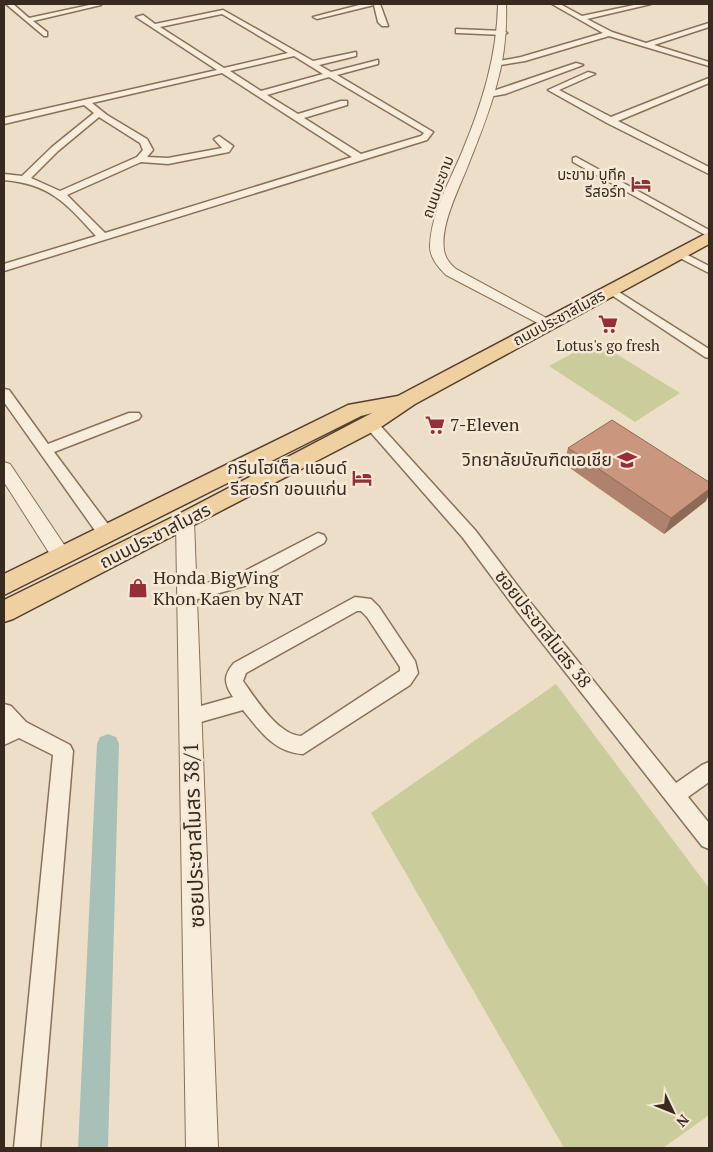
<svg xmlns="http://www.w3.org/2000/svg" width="713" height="1152" font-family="'PT Serif','Noto Sans Thai',serif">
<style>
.green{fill:#cacc9b}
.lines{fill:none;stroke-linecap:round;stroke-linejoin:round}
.canal{fill:#a8c1b8;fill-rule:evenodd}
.minor-casing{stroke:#89705d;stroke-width:3}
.tertiary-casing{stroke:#89705d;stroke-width:2}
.primary-casing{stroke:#573f30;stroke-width:3}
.minor{fill:#f8edda;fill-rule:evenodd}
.tertiary{fill:#f8edda;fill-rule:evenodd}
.primary{fill:#efd0a0;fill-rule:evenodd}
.wall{fill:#ae826c}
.shaded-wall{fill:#8d6a58}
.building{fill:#ca977e;stroke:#8d6a58}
.labels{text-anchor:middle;stroke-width:5;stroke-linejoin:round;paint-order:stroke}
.far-poi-label{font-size:15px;fill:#392a20;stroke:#f5e9d6;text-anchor:end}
.far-street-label{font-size:15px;fill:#392a20;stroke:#f5e9d6}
.poi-label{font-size:18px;fill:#392a20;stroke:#f5e9d6;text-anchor:start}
.street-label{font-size:18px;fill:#392a20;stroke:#f5e9d6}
.near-street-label{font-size:21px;fill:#392a20;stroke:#f5e9d6}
</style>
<rect width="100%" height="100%" fill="#eddfc7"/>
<g class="green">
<path d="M595,341L680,393L635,422L549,366Z"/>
<path d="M556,684L709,888V1115L663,1148H564L371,813Z"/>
</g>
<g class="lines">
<path class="canal" d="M108,734L116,737L119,744L108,1148H78L97,744L100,737Z"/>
<defs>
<g id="minor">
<path d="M6,4H13L29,18L94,4L101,5L33,21L47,32V36H44Z"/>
<path d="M363,4H380L388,26H382L378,22L374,5L317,19L313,17Z"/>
<path d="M552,4H560L582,16L639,4H651L587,19L612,32L646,43L709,23V27L654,45L709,62V66L609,36L525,61L494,66V62L521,57L603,33Z"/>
<path d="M223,10L313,61L356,52V56L319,65L331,72L378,60V64L337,75L433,132L427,140L4,271V264L96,236C66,203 50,184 4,180V174L22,176L52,147L94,113L84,105L4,124V118L217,70L136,17L143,15L155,24ZM222,14L288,53L224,68L160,27ZM294,56L323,74L261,91L230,71ZM222,73L352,157L105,233L67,195L141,162L168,164L229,152L233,146L219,136L214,139L222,148L168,158L147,157L153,150L147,139L107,115L92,103ZM329,77L424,133L421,136L361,154L304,118L347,105V101H341L298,114L267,95ZM99,117L140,143L143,150L137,157L60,191L31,178L58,151Z"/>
<path d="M456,29L503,31L507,33L503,35L459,33H456Z"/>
<path d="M576,63L583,65L505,94L488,97L484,94Z"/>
<path d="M588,72L595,74L559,90L611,117L709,78V83L618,121L709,167V174L607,123L548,90Z"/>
<path d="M576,157L709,230V237L573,162V158Z"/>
<path d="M678,250L709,266V273L674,255L673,253L674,251Z"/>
<path d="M611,287L709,349V358L705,357L607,292L605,290Z"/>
<path d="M4,389L9,390L48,444L129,413H139L141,416L139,419L54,452L113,531L115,535L113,539L107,541L101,539L4,402Z"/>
<path d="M371,419L376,421L475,530L530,602L676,783L702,765L709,762V782L688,797L709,823V849L702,846L518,612L463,538L366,427L364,424L366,421Z"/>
<path d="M318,533L324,535L326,539L324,543L248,585L187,602L181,600L179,595L181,590L237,575Z"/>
<path d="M355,597L371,599L379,607L415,661L418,673L410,685L303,754C274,752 260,731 243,710L190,725L183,723L181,717L183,711L233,697C224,683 223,676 234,663ZM357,611H361L367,617L400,667V671L301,736C278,735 255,698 243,681L246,673Z"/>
<path d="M4,704L11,706L26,722L70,745L73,751L40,1148H14L53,755L19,738L4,745Z"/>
</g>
<g id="tertiary">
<path d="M498,4H506C507,32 504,60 496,87C489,113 479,138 469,163C460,187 440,224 444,250C445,258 450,264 456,269L552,321L554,324L552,327L547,328L446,275C438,267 430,258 430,246C431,213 450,181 462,152C482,104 497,56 498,4Z"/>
<path d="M4,462L10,464L69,552L72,557L69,562L62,564L55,562L4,482Z"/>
<path d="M185,514L192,516L194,521L218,1148H186L176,521L178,516Z"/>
</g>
<path id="primary" d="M709,232V244L415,404L378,429L13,619L4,622V600L177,515L372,413L361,416L4,595V574L348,405L398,396Z"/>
</defs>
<use href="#minor" class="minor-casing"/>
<use href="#tertiary" class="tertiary-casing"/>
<use href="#primary" class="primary-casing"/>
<use href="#minor" class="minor"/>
<use href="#tertiary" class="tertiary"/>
<use href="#primary" class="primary"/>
</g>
<path class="wall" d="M568,448L706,501L664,534L564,464Z"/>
<path class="shaded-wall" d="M709,489V495L706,501L664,534L671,518Z"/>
<path class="building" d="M612,420L709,482V489L671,518L568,448Z"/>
<defs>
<symbol id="hotel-bare" viewBox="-9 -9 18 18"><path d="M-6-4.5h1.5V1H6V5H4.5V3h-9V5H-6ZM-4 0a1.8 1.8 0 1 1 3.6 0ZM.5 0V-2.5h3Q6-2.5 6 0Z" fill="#962e38" stroke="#f5e9d6" stroke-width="2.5" paint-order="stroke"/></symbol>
<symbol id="supermarket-bare" viewBox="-9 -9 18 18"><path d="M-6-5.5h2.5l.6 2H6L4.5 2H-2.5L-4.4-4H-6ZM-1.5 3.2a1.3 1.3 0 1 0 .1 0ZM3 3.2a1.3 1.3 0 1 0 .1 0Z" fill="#962e38" stroke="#f5e9d6" stroke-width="2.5" paint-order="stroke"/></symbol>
<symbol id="university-bare" viewBox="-9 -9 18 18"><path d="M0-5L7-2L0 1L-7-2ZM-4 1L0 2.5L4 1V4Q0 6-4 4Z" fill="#962e38" stroke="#f5e9d6" stroke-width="2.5" paint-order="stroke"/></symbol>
<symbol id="shop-bare" viewBox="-9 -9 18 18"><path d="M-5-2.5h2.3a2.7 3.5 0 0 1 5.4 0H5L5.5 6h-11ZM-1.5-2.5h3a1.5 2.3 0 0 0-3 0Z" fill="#962e38" stroke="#f5e9d6" stroke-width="2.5" paint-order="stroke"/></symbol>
</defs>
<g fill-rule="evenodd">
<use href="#hotel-bare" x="627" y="170" width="28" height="28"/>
<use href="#supermarket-bare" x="594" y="310" width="28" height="28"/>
<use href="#supermarket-bare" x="421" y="411" width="28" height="28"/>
<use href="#university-bare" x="613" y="446" width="28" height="28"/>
<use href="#hotel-bare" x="348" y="464" width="28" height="28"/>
<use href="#shop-bare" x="124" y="574" width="28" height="28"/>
</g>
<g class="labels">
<g class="far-poi-label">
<text x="626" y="180">บะขาม บูทีค<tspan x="626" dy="17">รีสอร์ท</tspan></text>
<text x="608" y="351" text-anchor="middle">Lotus's go fresh</text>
</g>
<g class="far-street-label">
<text transform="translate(438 187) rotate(-70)" y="5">ถนนบะขาม</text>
<text transform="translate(559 318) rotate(-28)" y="5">ถนนประชาสโมสร</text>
</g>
<g class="poi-label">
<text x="450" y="431">7-Eleven</text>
<text x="612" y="466" text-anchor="end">วิทยาลัยบัณฑิตเอเชีย</text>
<text x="347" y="474" text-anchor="end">กรีนโฮเต็ล แอนด์<tspan x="347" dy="21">รีสอร์ท ขอนแก่น</tspan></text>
<text x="153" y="584">Honda BigWing<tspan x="153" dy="21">Khon Kaen by NAT</tspan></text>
</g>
<g class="street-label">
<text transform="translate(155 536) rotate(-27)" y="6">ถนนประชาสโมสร</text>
<text transform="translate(543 629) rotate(52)" y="6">ซอยประชาสโมสร 38</text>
</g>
<g class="near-street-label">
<text transform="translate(194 835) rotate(-92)" y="7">ซอยประชาสโมสร 38/1</text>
</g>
</g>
<rect width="713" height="1152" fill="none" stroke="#392a20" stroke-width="10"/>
<g transform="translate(673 1112) rotate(133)" stroke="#f5e9d6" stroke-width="4" paint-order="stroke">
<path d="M0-4L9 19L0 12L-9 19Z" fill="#392a20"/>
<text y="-8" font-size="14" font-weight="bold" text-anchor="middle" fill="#392a20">N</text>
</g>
</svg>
